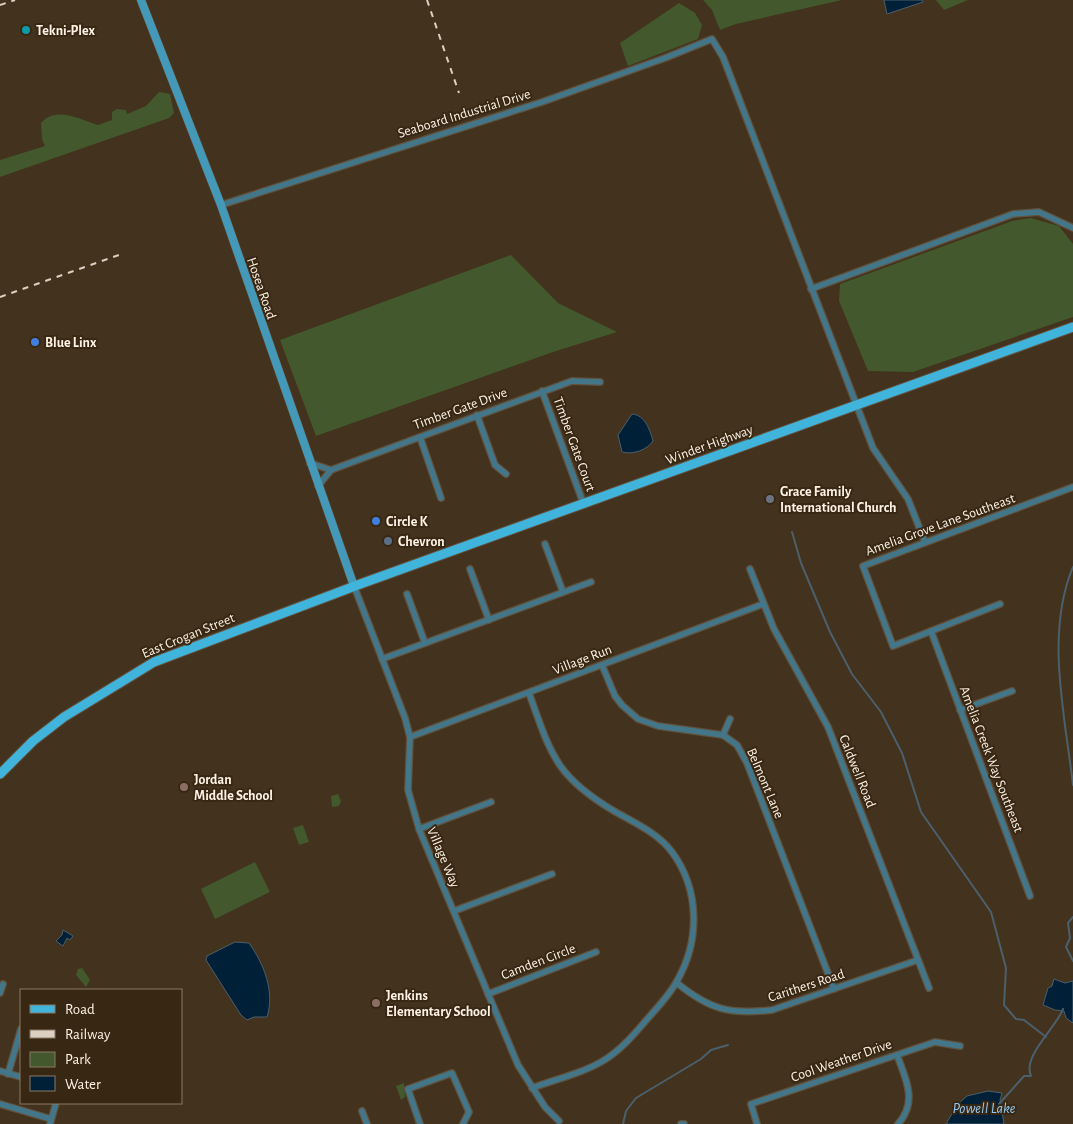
<svg xmlns="http://www.w3.org/2000/svg" width="1073" height="1124" font-family="'Alegreya Sans',sans-serif">
<style>
.green{fill:#43582c}
.water{fill:#002038;stroke:#4c5f6c}
.lines{fill:none;stroke-linecap:round;stroke-linejoin:round}
.stream{stroke:#4c5f6c;stroke-width:2}
.street-casing{stroke:#61513d;stroke-width:8}
.secondary-casing{stroke:#61513d;stroke-width:9}
.primary-casing{stroke:#61513d;stroke-width:11}
.street{stroke:#447689;stroke-width:5.5}
.secondary{stroke:#4599b8;stroke-width:8}
.primary{stroke:#41b4dc;stroke-width:9}
.rail{stroke:#dcd0c2;stroke-width:2;stroke-dasharray:6 6;stroke-linecap:butt}
.culture-dot{fill:#0f9aa8;stroke:#382813;stroke-width:2}
.shop-dot{fill:#3f7fe0;stroke:#382813;stroke-width:2}
.worship-dot{fill:#6b7280;stroke:#382813;stroke-width:2}
.service-dot{fill:#5c6f8a;stroke:#382813;stroke-width:2}
.education-dot{fill:#8d6e63;stroke:#382813;stroke-width:2}
.labels{text-anchor:middle;stroke-width:4;stroke-linejoin:round;paint-order:stroke}
.poi-label{font-size:14px;font-weight:bold;fill:#fdf2e5;stroke:#382813;text-anchor:start}
.street-label{font-size:14px;fill:#fdf2e5;stroke:#382813}
.water-label{font-size:15px;font-style:italic;fill:#94c9f6;stroke:#382813}
</style>
<rect width="100%" height="100%" fill="#43321d"/>
<g class="green">
<path d="M703,0H842L736,24L720,30L712,10Z"/>
<path d="M936,0H968L944,10Z"/>
<path d="M679,3L695,13L702,25L698,39L628,66L620,43Z"/>
<path d="M159,92L170,94L174,113L169,118L0,177V160L45,146L42,139L41,123C56,105 81,120 98,125L112,120V112L117,109L126,110L127,114L146,106Z"/>
<path d="M1031,218L1059,226L1073,244V317L913,372L868,371L839,301L840,284L1012,221Z"/>
<path d="M511,255L558,303L617,332L553,352L316,436L280,340Z"/>
<path d="M338,794L341,801L339,806L332,807L331,796Z"/>
<path d="M303,825L309,842L299,845L293,828Z"/>
<path d="M255,862L270,892L215,919L201,889Z"/>
<path d="M82,968L90,980L86,987L76,975L78,969Z"/>
<path d="M404,1083L405,1097L401,1100L396,1086Z"/>
</g>
<g class="water">
<path d="M884,0H922L923,2L887,14Z"/>
<path d="M632,414C645,415 650,430 653,441C647,450 633,455 622,452L618,435Z"/>
<path d="M63,930L73,936L70,940L67,938L63,946L56,941L62,935Z"/>
<path d="M235,942L249,943C264,964 275,992 267,1017H254L247,1020L241,1015L206,960L207,956Z"/>
<path d="M1054,979L1065,983L1073,981V1023L1066,1018L1064,1011L1055,1010L1043,1005L1048,988L1052,986Z"/>
<path d="M988,1091L1002,1093L1000,1100L1004,1124H946L957,1105L967,1096Z"/>
</g>
<g class="lines">
<g class="stream">
<path d="M792,532L801,563L830,632L852,674L881,712L902,753L921,812L991,912L1006,968L1004,1005L1016,1019L1024,1020L1046,1037"/>
<path d="M1073,567C1045,633 1065,716 1073,785"/>
<path d="M1073,917L1068,923L1070,938L1066,947L1073,961"/>
<path d="M999,1104L1024,1076H1031C1022,1056 1056,1028 1063,1009"/>
<path d="M623,1124L626,1111L636,1098L701,1059L711,1050L728,1045"/>
</g>
<defs>
<g id="street">
<path d="M221,205L542,102L665,58L712,39L723,57L873,448L908,499L925,542"/>
<path d="M811,289L1013,214L1039,212L1073,228"/>
<path d="M542,391L584,505"/>
<path d="M477,415L495,465L506,474"/>
<path d="M420,437L441,498"/>
<path d="M310,463L331,470"/>
<path d="M318,486L331,470L420,437L572,381L600,382"/>
<path d="M545,544L563,592"/>
<path d="M470,569L489,620"/>
<path d="M750,569L774,629L828,727L929,988"/>
<path d="M354,586L405,718L410,737L408,790L419,829L518,1065L545,1107L559,1121"/>
<path d="M407,594L425,643"/>
<path d="M1000,604L893,646L863,566L1073,487"/>
<path d="M931,631L1030,896"/>
<path d="M382,659L591,582"/>
<path d="M602,665L615,696L622,705L638,719L658,726L723,735L737,745L747,763L834,989"/>
<path d="M529,693C551,754 555,776 614,811C635,823 658,833 672,852C700,890 700,941 677,981C670,994 659,1006 649,1017C636,1032 623,1048 606,1059C584,1073 556,1079 532,1088"/>
<path d="M960,710L1012,691"/>
<path d="M723,735L730,719"/>
<path d="M410,737L763,604"/>
<path d="M419,829L491,802"/>
<path d="M454,911L552,874"/>
<path d="M677,983C709,1009 729,1015 772,1010L918,960"/>
<path d="M0,993L3,984"/>
<path d="M488,994L596,952"/>
<path d="M897,1055C906,1079 918,1102 898,1124"/>
<path d="M0,1071L21,1077"/>
<path d="M8,1074L21,1029"/>
<path d="M0,1104L51,1119"/>
<path d="M362,1111L367,1124"/>
<path d="M50,1124L56,1103"/>
<path d="M420,1124L408,1089L452,1073L469,1112L463,1124"/>
<path d="M681,1124H684"/>
<path d="M757,1124L751,1104L935,1042L960,1046"/>
</g>
<path id="secondary" d="M141,0L221,205L354,586"/>
<path id="primary" d="M0,774L33,741L64,717L154,662L363,583L1073,327"/>
</defs>
<use href="#street" class="street-casing"/>
<use href="#secondary" class="secondary-casing"/>
<use href="#primary" class="primary-casing"/>
<use href="#street" class="street"/>
<use href="#secondary" class="secondary"/>
<use href="#primary" class="primary"/>
<g class="rail">
<path d="M427,0L459,93"/>
<path d="M0,5L15,0"/>
<path d="M0,297L119,255"/>
</g>
</g>
<circle class="culture-dot" cx="26" cy="30" r="5"/>
<g class="shop-dot">
<circle cx="35" cy="342" r="5"/>
<circle cx="376" cy="521" r="5"/>
</g>
<circle class="worship-dot" cx="770" cy="499" r="5"/>
<circle class="service-dot" cx="388" cy="541" r="5"/>
<g class="education-dot">
<circle cx="184" cy="787" r="5"/>
<circle cx="376" cy="1003" r="5"/>
</g>
<g class="labels">
<g class="poi-label">
<text x="36" y="35">Tekni-Plex</text>
<text x="45" y="347">Blue Linx</text>
<text x="780" y="496">Grace Family<tspan x="780" dy="16">International Church</tspan></text>
<text x="386" y="526">Circle K</text>
<text x="398" y="546">Chevron</text>
<text x="194" y="784">Jordan<tspan x="194" dy="16">Middle School</tspan></text>
<text x="386" y="1000">Jenkins<tspan x="386" dy="16">Elementary School</tspan></text>
</g>
<g class="street-label">
<text transform="translate(464 113) rotate(-17)" y="5">Seaboard Industrial Drive</text>
<text transform="translate(262 288) rotate(71)" y="5">Hosea Road</text>
<text transform="translate(460 408) rotate(-20)" y="5">Timber Gate Drive</text>
<text transform="translate(575 444) rotate(70)" y="5">Timber Gate Court</text>
<text transform="translate(709 444) rotate(-20)" y="5">Winder Highway</text>
<text transform="translate(940 524) rotate(-20)" y="5">Amelia Grove Lane Southeast</text>
<text transform="translate(188 635) rotate(-22)" y="5">East Crogan Street</text>
<text transform="translate(582 659) rotate(-21)" y="5">Village Run</text>
<text transform="translate(992 759) rotate(69)" y="5">Amelia Creek Way Southeast</text>
<text transform="translate(858 771) rotate(68)" y="5">Caldwell Road</text>
<text transform="translate(766 783) rotate(67)" y="5">Belmont Lane</text>
<text transform="translate(444 857) rotate(67)" y="5">Village Way</text>
<text transform="translate(538 961) rotate(-21)" y="5">Camden Circle</text>
<text transform="translate(806 985) rotate(-18)" y="5">Carithers Road</text>
<text transform="translate(841 1060) rotate(-19)" y="5">Cool Weather Drive</text>
</g>
<g class="water-label">
<text x="984" y="1113">Powell Lake</text>
</g>
</g>
<rect x="20" y="989" width="162" height="115" fill="#382813" stroke="#877967"/>
<rect x="30" y="1005" width="25" height="8" fill="#41b4dc" stroke="#877967"/>
<text x="65" y="1014" font-size="15" fill="#fdf2e5">Road</text>
<rect x="30" y="1030" width="25" height="8" fill="#dcd0c2" stroke="#877967"/>
<text x="65" y="1039" font-size="15" fill="#fdf2e5">Railway</text>
<rect x="30" y="1052" width="25" height="15" fill="#43582c" stroke="#877967"/>
<text x="65" y="1064" font-size="15" fill="#fdf2e5">Park</text>
<rect x="30" y="1076" width="25" height="15" fill="#002038" stroke="#877967"/>
<text x="65" y="1089" font-size="15" fill="#fdf2e5">Water</text>
</svg>
